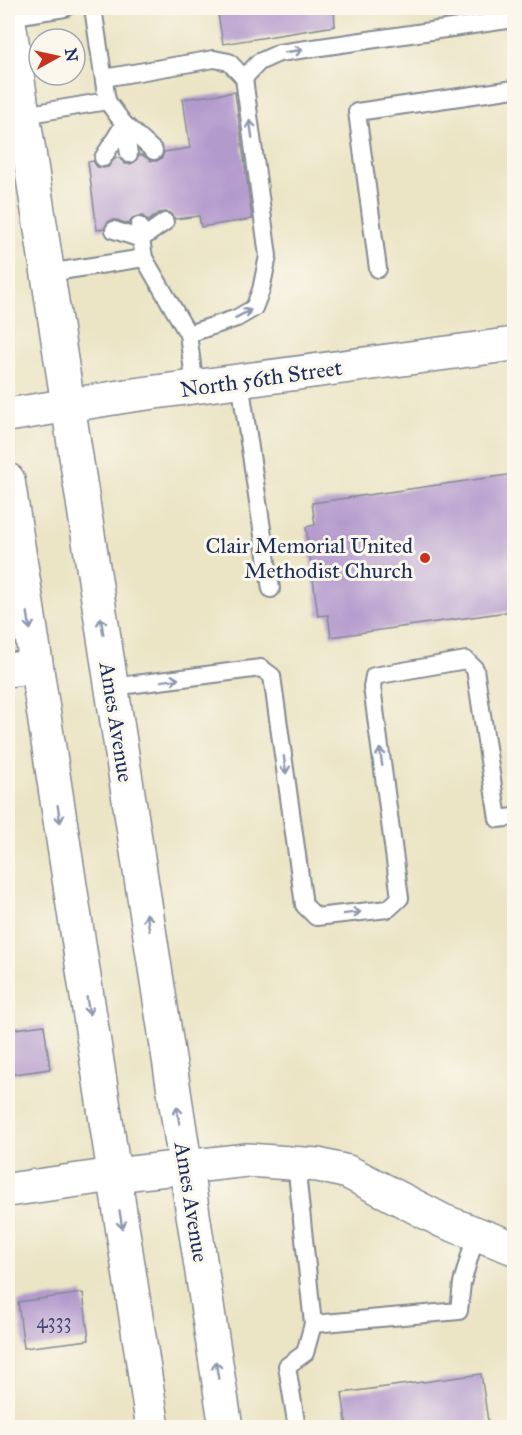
<svg xmlns="http://www.w3.org/2000/svg" width="522" height="1435" font-family="'IM FELL Great Primer',serif">
<style>
.building{fill:#b39acd}
.lines{fill:none;stroke-linecap:round;stroke-linejoin:round}
.lane-casing{stroke:#838a92;stroke-width:20}
.street-casing{stroke:#838a92;stroke-width:36}
.primary-casing{stroke:#838a92;stroke-width:36}
.lane{stroke:#fff;stroke-width:16}
.street{stroke:#fff;stroke-width:33}
.primary{stroke:#fff;stroke-width:33}
.oneway{stroke:#8d97ae}
.poi-dot{fill:#c8321e;stroke:#fbf7ec;stroke-width:2}
.labels{text-anchor:middle;stroke-width:6;stroke-linejoin:round;paint-order:stroke}
.number-label{font-size:20px;fill:#414a7a}
.street-label{font-size:22px;fill:#1b2f5e;stroke:#fbf7ec}
.poi-label{font-size:22px;fill:#1b2f5e;stroke:#fbf7ec;text-anchor:end}
</style>
<rect width="100%" height="100%" fill="#fbf7ec"/>
<filter id="ink" filterUnits="userSpaceOnUse"><feTurbulence type="fractalNoise" baseFrequency=".0167" numOctaves="2"/><feDisplacementMap in="SourceGraphic" scale="12" xChannelSelector="R" yChannelSelector="G"/><feConvolveMatrix kernelMatrix="1 2 1 2 8 2 1 2 1" color-interpolation-filters="sRGB"/></filter>
<filter id="wash" filterUnits="userSpaceOnUse"><feTurbulence type="fractalNoise" baseFrequency=".008" numOctaves="4" result="noise"/><feDisplacementMap in="SourceGraphic" scale="24" xChannelSelector="R" yChannelSelector="G"/><feGaussianBlur stdDeviation="1.35" result="paint"/><feColorMatrix in="noise" values="0 0 0 0 0 0 0 0 0 0 0 0 0 0 0 0 0 1.4 0 .05"/><feComposite in="paint" operator="in"/></filter>
<g filter="url(#wash)">
<rect width="100%" height="100%" fill="#ebe4c5"/>
<g id="blocks">
<g class="building">
<path d="M217,8H334L335,26L223,44Z"/>
<path d="M235,92L252,219L201,227L199,216L175,219L170,213L165,212L159,213L148,221L143,216H138L132,218L129,224L117,220H111L107,223L104,229L97,230L88,162L93,161L97,167L103,168L108,167L115,158H119L125,164H130L135,162L139,155H142L151,161H157L162,158L164,152L190,148L183,99Z"/>
<path d="M514,474V611L331,637L328,615L318,616L306,527L315,525L312,503Z"/>
<path d="M44,1025L50,1069L8,1075V1030Z"/>
<path d="M83,1293L89,1340L24,1348L18,1302Z"/>
<path d="M481,1374L489,1428H347L342,1393Z"/>
</g>
</g>
</g>
<g filter="url(#ink)">
<use href="#blocks" fill-opacity="0" stroke="#838a92" stroke-width="1.5"/>
<g class="lines">
<defs>
<g id="lane">
<path d="M8,17L65,8"/>
<path d="M104,78L214,59L229,62L244,78L268,256L261,290L254,308L237,318L188,334"/>
<path d="M244,78L259,62L279,53L514,19"/>
<path d="M107,101L124,124L129,154"/>
<path d="M24,115L107,101L93,8"/>
<path d="M103,158L124,124L154,151"/>
<path d="M114,230L141,239L165,222"/>
<path d="M144,258L188,334L195,387"/>
<path d="M378,269L357,112L514,89"/>
<path d="M48,273L144,258L139,226"/>
<path d="M240,381L271,589"/>
<path d="M112,687L261,668L272,676L304,905L316,917L388,909L400,898L372,687L374,676L466,660L475,669L498,819L514,817"/>
<path d="M296,1163L313,1324L459,1311L462,1283L476,1234"/>
<path d="M297,1428L287,1366L305,1353L313,1324"/>
</g>
<g id="street">
<path d="M8,415L126,396L514,344"/>
<path d="M8,670L36,666"/>
<path d="M8,1190L114,1175L247,1160L318,1165L348,1172L443,1221L514,1248"/>
</g>
<g id="primary">
<path d="M8,16L226,1428"/>
<path d="M8,480L153,1428"/>
</g>
</defs>
<use href="#lane" class="lane-casing"/>
<use href="#street" class="street-casing"/>
<use href="#primary" class="primary-casing"/>
<use href="#lane" class="lane"/>
<use href="#street" class="street"/>
<use href="#primary" class="primary"/>
</g>
<defs><path id="oneway-shaft" d="M-6 0H5M1.5-3L5.5 0L1.5 3" fill="none" stroke-width="1.6" stroke-linecap="round" stroke-linejoin="round" transform="scale(1.5)"/></defs>
<g class="oneway">
<use href="#oneway-shaft" transform="translate(294 51) rotate(-8)"/>
<use href="#oneway-shaft" transform="translate(251 129) rotate(-98)"/>
<use href="#oneway-shaft" transform="translate(243 314) rotate(-27)"/>
<use href="#oneway-shaft" transform="translate(29 621) rotate(81)"/>
<use href="#oneway-shaft" transform="translate(102 626) rotate(-99)"/>
<use href="#oneway-shaft" transform="translate(170 680) rotate(-7)"/>
<use href="#oneway-shaft" transform="translate(381 757) rotate(-98)"/>
<use href="#oneway-shaft" transform="translate(285 765) rotate(82)"/>
<use href="#oneway-shaft" transform="translate(59 814) rotate(81)"/>
<use href="#oneway-shaft" transform="translate(352 913) rotate(-7)"/>
<use href="#oneway-shaft" transform="translate(148 922) rotate(-99)"/>
<use href="#oneway-shaft" transform="translate(88 1006) rotate(81)"/>
<use href="#oneway-shaft" transform="translate(178 1115) rotate(-99)"/>
<use href="#oneway-shaft" transform="translate(121 1220) rotate(81)"/>
<use href="#oneway-shaft" transform="translate(217 1370) rotate(-99)"/>
</g>
</g>
<circle class="poi-dot" cx="425" cy="558" r="6"/>
<g class="labels">
<g class="number-label">
<text x="54" y="1328">4333</text>
</g>
<g class="street-label">
<text transform="translate(261 378) rotate(-8)" y="8">North 56th Street</text>
<text transform="translate(117 722) rotate(81)" y="8">Ames Avenue</text>
<text transform="translate(192 1202) rotate(81)" y="8">Ames Avenue</text>
</g>
<g class="poi-label">
<text x="413" y="553">Clair Memorial United<tspan x="413" dy="25">Methodist Church</tspan></text>
</g>
</g>
<rect width="522" height="1435" fill="none" stroke="#fbf7ec" stroke-width="30"/>
<g transform="translate(57 57) rotate(82)"><circle r="28" fill="#fbf7ec" stroke="#a1a7b3" stroke-width="1.5"/>
<path d="M0-4.5L10 22L0 15L-10 22Z" fill="#c8321e"/>
<text y="-9" font-size="16" font-weight="bold" text-anchor="middle" fill="#1b2f5e">N</text>
</g>
</svg>
